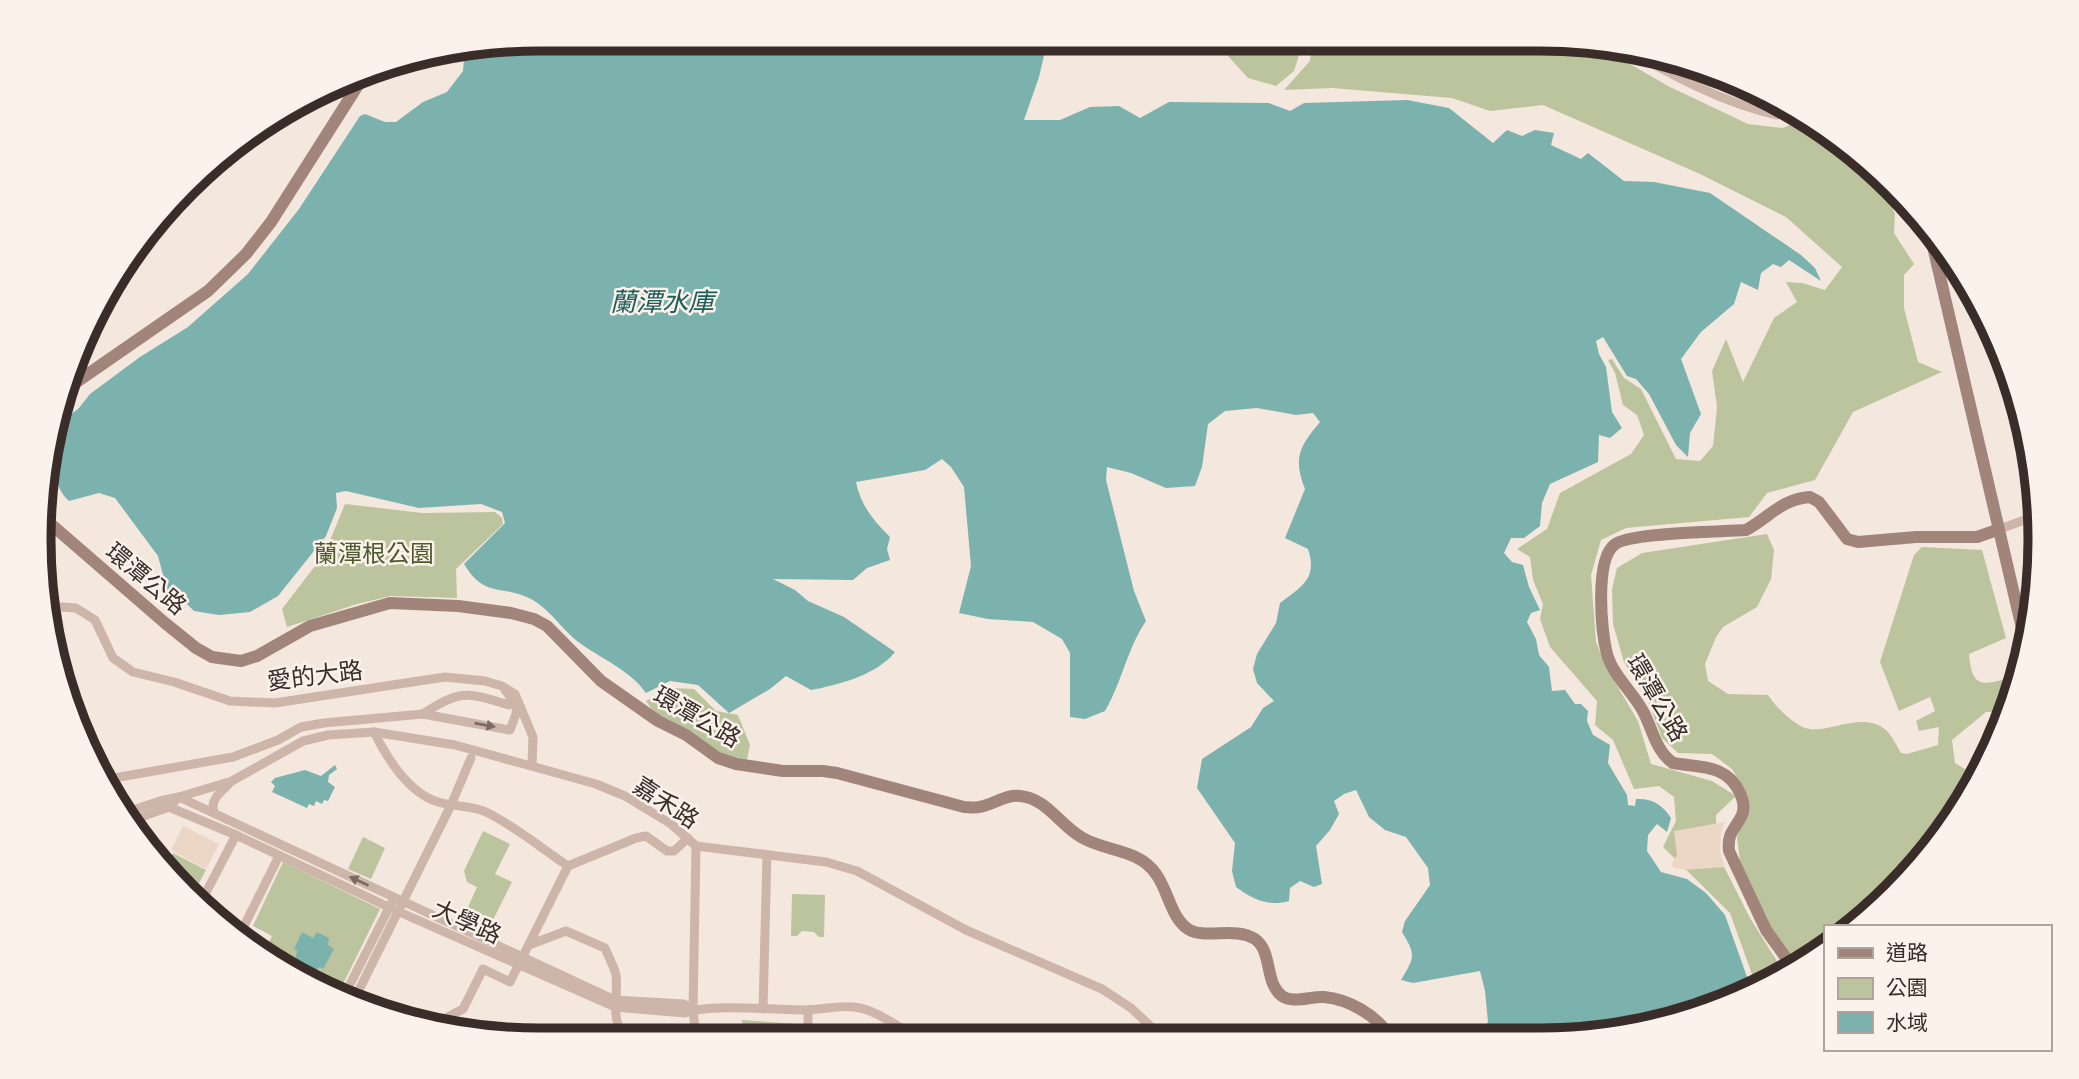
<svg xmlns="http://www.w3.org/2000/svg" width="2079" height="1079" font-family="'Alegreya Sans','Noto Sans TC',sans-serif">
<style>
.green{fill:#bbc49d}
.plaza{fill:#ecd6c5}
.water{fill:#7cb2ae}
.lines{fill:none;stroke-linecap:round;stroke-linejoin:round}
.street{stroke:#cdb5a9;stroke-width:9}
.secondary{stroke:#a1847a;stroke-width:12}
.oneway{fill:#7c6a63}
.labels{text-anchor:middle;stroke-width:5;stroke-linejoin:round;paint-order:stroke}
.park-label{font-size:24px;fill:#4e592c;stroke:#fbf2eb}
.street-label{font-size:24px;fill:#3a2d29;stroke:#fbf2eb}
.water-label{font-size:26px;font-style:italic;fill:#1d5d5a;stroke:#fbf2eb}
.rim{fill:none;stroke:#3a2d29;stroke-width:9}
</style>
<rect width="100%" height="100%" fill="#f4e7de"/>
<g class="green">
<path d="M1204,39H1304L1294,71L1276,86L1248,78L1218,45Z"/>
<path d="M1312,39L1572,40L1594,43L1668,86L1748,124L1783,128L1806,118L1845,142L1881,184L1895,214L1894,233L1914,264L1904,275V308L1918,362L1942,372L1853,412L1815,480L1767,493L1749,517L1626,528L1601,540L1591,575L1596,642L1607,669L1638,721L1651,764L1712,781L1736,796L1716,815L1717,853L1750,918L1785,974L1757,988L1730,913L1663,847L1676,821L1674,797L1659,786L1634,789L1613,740L1595,725L1597,701L1550,647L1540,619L1543,604L1533,580L1530,557L1517,549L1547,529L1560,493L1631,454L1644,435L1637,415L1623,405L1615,373L1608,360L1612,359L1624,378L1641,389L1676,459L1700,461L1713,446L1717,407L1712,371L1726,339L1743,382L1774,318L1797,302L1786,282L1802,283L1825,290L1842,267L1786,217L1700,174L1543,105L1490,111L1452,98L1332,88L1284,90L1310,61Z"/>
<path d="M345,504L422,513L495,512L502,518L503,524L456,569L457,598L391,596L357,604L287,627L282,609L325,553Z"/>
<path d="M1767,534L1774,550L1771,579L1757,607L1723,627L1716,637L1705,664L1708,681L1728,694L1768,695C1775,706 1796,728 1810,729C1831,732 1864,711 1886,730C1892,736 1897,746 1901,753L1907,754L1938,745L1939,727L1919,731L1916,721L1935,711L1930,697L1899,711L1880,662L1914,555L1922,547L1982,550L2006,638L1969,654C1972,690 1983,685 2013,677L2015,692L2008,711L1986,712L1952,740L1955,763L1968,771L1979,767L1981,762L1990,758L1916,870L1851,927H1825V950L1800,966L1772,933L1740,861L1737,838L1746,805L1744,789L1732,769L1712,754L1678,753L1662,738L1648,701L1624,662L1613,624L1612,589L1617,568L1642,553Z"/>
<path d="M669,688L694,689L716,711L738,715L750,745L746,764L721,755L656,715L646,701Z"/>
<path d="M483,831L510,844L495,874L512,882L483,940L458,929L477,887L467,882L464,871Z"/>
<path d="M363,837L385,848L371,879L348,869Z"/>
<path d="M173,853L206,870L191,898L165,869Z"/>
<path d="M283,862L380,909L337,996L318,989L265,951L272,936L253,926Z"/>
<path d="M792,894L825,895L824,937H819L814,932L802,931L797,936H791Z"/>
<path d="M742,1020L797,1024L796,1039H783V1034L744,1032Z"/>
</g>
<g class="plaza">
<path d="M1725,822L1721,833L1720,852L1725,867L1684,870L1673,867L1672,863L1677,855L1674,831Z"/>
<path d="M183,826L219,844L206,869L171,850Z"/>
</g>
<g class="water">
<path d="M540,39H985L989,41L1038,39L1046,47L1039,77L1024,120H1060L1090,107L1119,106L1140,118L1169,102L1269,103L1290,111L1304,103L1407,100L1449,108L1493,143L1507,130L1522,136L1535,130L1554,133L1551,145L1581,159L1588,153L1624,181L1654,182L1710,193L1801,255L1815,268L1821,281L1789,260L1781,267L1773,264L1761,273L1758,290L1741,282L1734,304L1701,332L1681,359L1701,414L1690,433L1688,457L1676,445L1649,394L1636,379L1627,376L1603,337L1596,341L1599,354L1606,367L1612,412L1622,428L1610,438L1599,435L1598,462L1550,484L1542,503L1540,526L1524,538H1511L1504,553L1512,562L1523,565L1529,587L1540,610L1531,613L1527,622L1536,639L1539,655L1549,667L1552,691L1565,690L1575,704H1581L1588,711L1587,721L1593,735L1610,745L1608,763L1627,795L1628,805L1635,806L1636,799C1652,798 1663,805 1671,818L1667,832L1657,824L1648,835L1647,851L1661,872L1687,879L1706,893L1725,915L1752,991L1731,1003L1605,1036L1479,1037L1488,1022L1485,991L1480,971L1413,983L1401,980C1415,957 1416,955 1402,932L1405,921L1430,885L1428,868L1406,837L1385,830L1369,817L1356,790L1344,794L1334,801L1339,814L1330,830L1316,846L1322,884L1314,887L1300,881L1290,888L1289,901C1268,907 1252,899 1236,887L1232,871L1235,843L1197,788L1202,759L1251,727L1263,708L1274,701L1257,683L1253,669L1257,654L1276,623L1280,603C1301,587 1318,579 1308,549L1285,538L1305,489C1293,458 1299,447 1320,422L1313,413L1296,415L1257,408L1225,411L1208,424L1202,467L1195,486L1166,488L1131,473L1107,467L1106,480L1134,591L1146,621C1127,649 1122,682 1105,711L1085,719L1070,717V653L1062,639L1033,622L988,619L959,613L971,566L964,487L951,467L942,459L925,470L856,482C861,506 873,520 890,537L887,549L890,560L867,568L853,580L773,579L795,590L808,601L844,617L895,652C877,675 838,685 811,690L786,676L770,689L729,713L698,685L670,681L646,693C629,669 601,659 577,641C562,629 550,610 533,600C502,583 486,600 464,564L505,523L502,512L481,504L419,508L346,491L336,493L337,508L326,536L278,596L250,612L219,615L194,611L181,598L167,590L158,556L115,498L99,493L69,501C51,486 52,449 54,428L79,408L90,394L140,357L188,327L248,274L299,209L360,116L365,114L385,122H396L423,102L447,92L463,71L464,59L459,52Z"/>
<path d="M335,765L337,769L329,775L328,782L335,787L328,801L324,800L322,804L316,801L314,806L309,804L307,808L272,792L275,786L271,782L275,778L305,770L321,776Z"/>
<path d="M302,932L313,938L317,932L329,938L328,945L334,949L323,969L320,967L313,972L295,962L297,950L294,949Z"/>
</g>
<g class="lines">
<g class="street">
<path d="M1625,48C1672,75 1723,103 1777,115L1790,108"/>
<path d="M1936,267L1956,265"/>
<path d="M1997,530L2038,515"/>
<path d="M47,606L76,608L95,620L113,658L133,672L174,682L230,701L275,703L445,677L485,681L502,686L515,694L533,737L532,765"/>
<path d="M423,714C461,688 468,693 509,705L510,696L505,690"/>
<path d="M374,732C387,758 408,793 438,802C454,807 471,805 486,812C515,826 541,848 568,866L510,982L483,969L463,1009L446,1018L441,1029"/>
<path d="M103,780L233,757L278,740L301,727L324,723L423,714L510,730L516,714L517,703"/>
<path d="M169,807L179,797L232,781L303,741L328,735L374,732L455,745L596,784L625,796L671,824L696,846L826,862L857,871L966,930L1102,989L1131,1008L1162,1037"/>
<path d="M121,814L160,801L179,797L615,1000L684,1004L693,1010"/>
<path d="M215,814C208,802 220,792 229,784"/>
<path d="M127,822L169,807L236,835L397,911L615,1007L685,1013C709,1003 777,1010 805,1010C821,1010 838,1005 854,1007C876,1009 899,1028 918,1038"/>
<path d="M568,866L636,838L646,836L667,851H674L688,838"/>
<path d="M200,904L236,835"/>
<path d="M241,932L279,856"/>
<path d="M529,945L566,931L605,948C608,956 614,966 616,975C619,997 608,1022 628,1039"/>
<path d="M343,998L392,902"/>
<path d="M353,1002L451,805L471,758"/>
<path d="M763,1009L767,855"/>
<path d="M696,1039L693,1010L696,846"/>
<path d="M808,1039V1010"/>
</g>
<g class="secondary">
<path d="M1928,225L2027,650"/>
<path d="M65,390L208,291L246,254L271,222L367,71"/>
<path d="M45,519L165,623L196,648L212,657L241,661L257,656L310,626L390,603L458,606L511,613L534,619L547,626L601,681L658,721L686,735L718,758L736,764L783,771H823L837,773L964,807C969,807 975,808 979,807C994,805 1005,794 1020,796C1046,798 1060,825 1081,837C1105,852 1138,848 1156,874C1168,890 1171,918 1188,929C1205,940 1235,926 1255,939C1273,952 1264,982 1282,996C1293,1004 1311,996 1324,997C1348,999 1377,1015 1390,1037"/>
<path d="M1794,969L1766,930L1729,851C1727,832 1735,830 1742,815C1745,808 1743,800 1740,793C1727,764 1701,768 1673,763C1656,751 1653,731 1644,713C1634,693 1613,676 1607,654C1601,631 1595,561 1614,545C1627,532 1722,532 1746,530C1770,517 1781,499 1810,497L1819,502L1847,539L1858,542L1916,537H1977L1997,530"/>
</g>
</g>
<defs><path id="oneway-solid" d="M-6-.8H1V-3.2L6.5 0L1 3.2V.8H-6Z" transform="scale(1.75)"/></defs>
<g class="oneway">
<use href="#oneway-solid" transform="translate(485 725) rotate(10)"/>
<use href="#oneway-solid" transform="translate(359 881) rotate(-155)"/>
</g>
<g class="labels">
<g class="park-label">
<text x="374" y="562">蘭潭根公園</text>
</g>
<g class="street-label">
<text transform="translate(146 579) rotate(40)" y="8">環潭公路</text>
<text transform="translate(315 676) rotate(-7)" y="8">愛的大路</text>
<text transform="translate(1657 698) rotate(60)" y="8">環潭公路</text>
<text transform="translate(697 717) rotate(30)" y="8">環潭公路</text>
<text transform="translate(666 803) rotate(33)" y="8">嘉禾路</text>
<text transform="translate(467 922) rotate(24)" y="8">大學路</text>
</g>
<g class="water-label">
<text x="662" y="311">蘭潭水庫</text>
</g>
</g>
<path d="M0 0H2079V1079H0ZM539 51H1540A488 488 0 0 1 2028 539V540A488 488 0 0 1 1540 1028H539A488 488 0 0 1 51 540V539A488 488 0 0 1 539 51Z" fill="#fbf2eb" fill-rule="evenodd"/>
<path class="rim" d="M539 51H1540A488 488 0 0 1 2028 539V540A488 488 0 0 1 1540 1028H539A488 488 0 0 1 51 540V539A488 488 0 0 1 539 51Z"/>
<rect x="1824" y="925" width="228" height="126" fill="#fbf2eb" stroke="#aea39d" stroke-width="2"/>
<rect x="1838" y="948" width="35" height="10" fill="#a1847a" stroke="#aea39d" stroke-width="2"/>
<text x="1886" y="960" font-size="21" fill="#3a2d29">道路</text>
<rect x="1838" y="978" width="35" height="21" fill="#bbc49d" stroke="#aea39d" stroke-width="2"/>
<text x="1886" y="995" font-size="21" fill="#3a2d29">公園</text>
<rect x="1838" y="1012" width="35" height="21" fill="#7cb2ae" stroke="#aea39d" stroke-width="2"/>
<text x="1886" y="1030" font-size="21" fill="#3a2d29">水域</text>
</svg>
